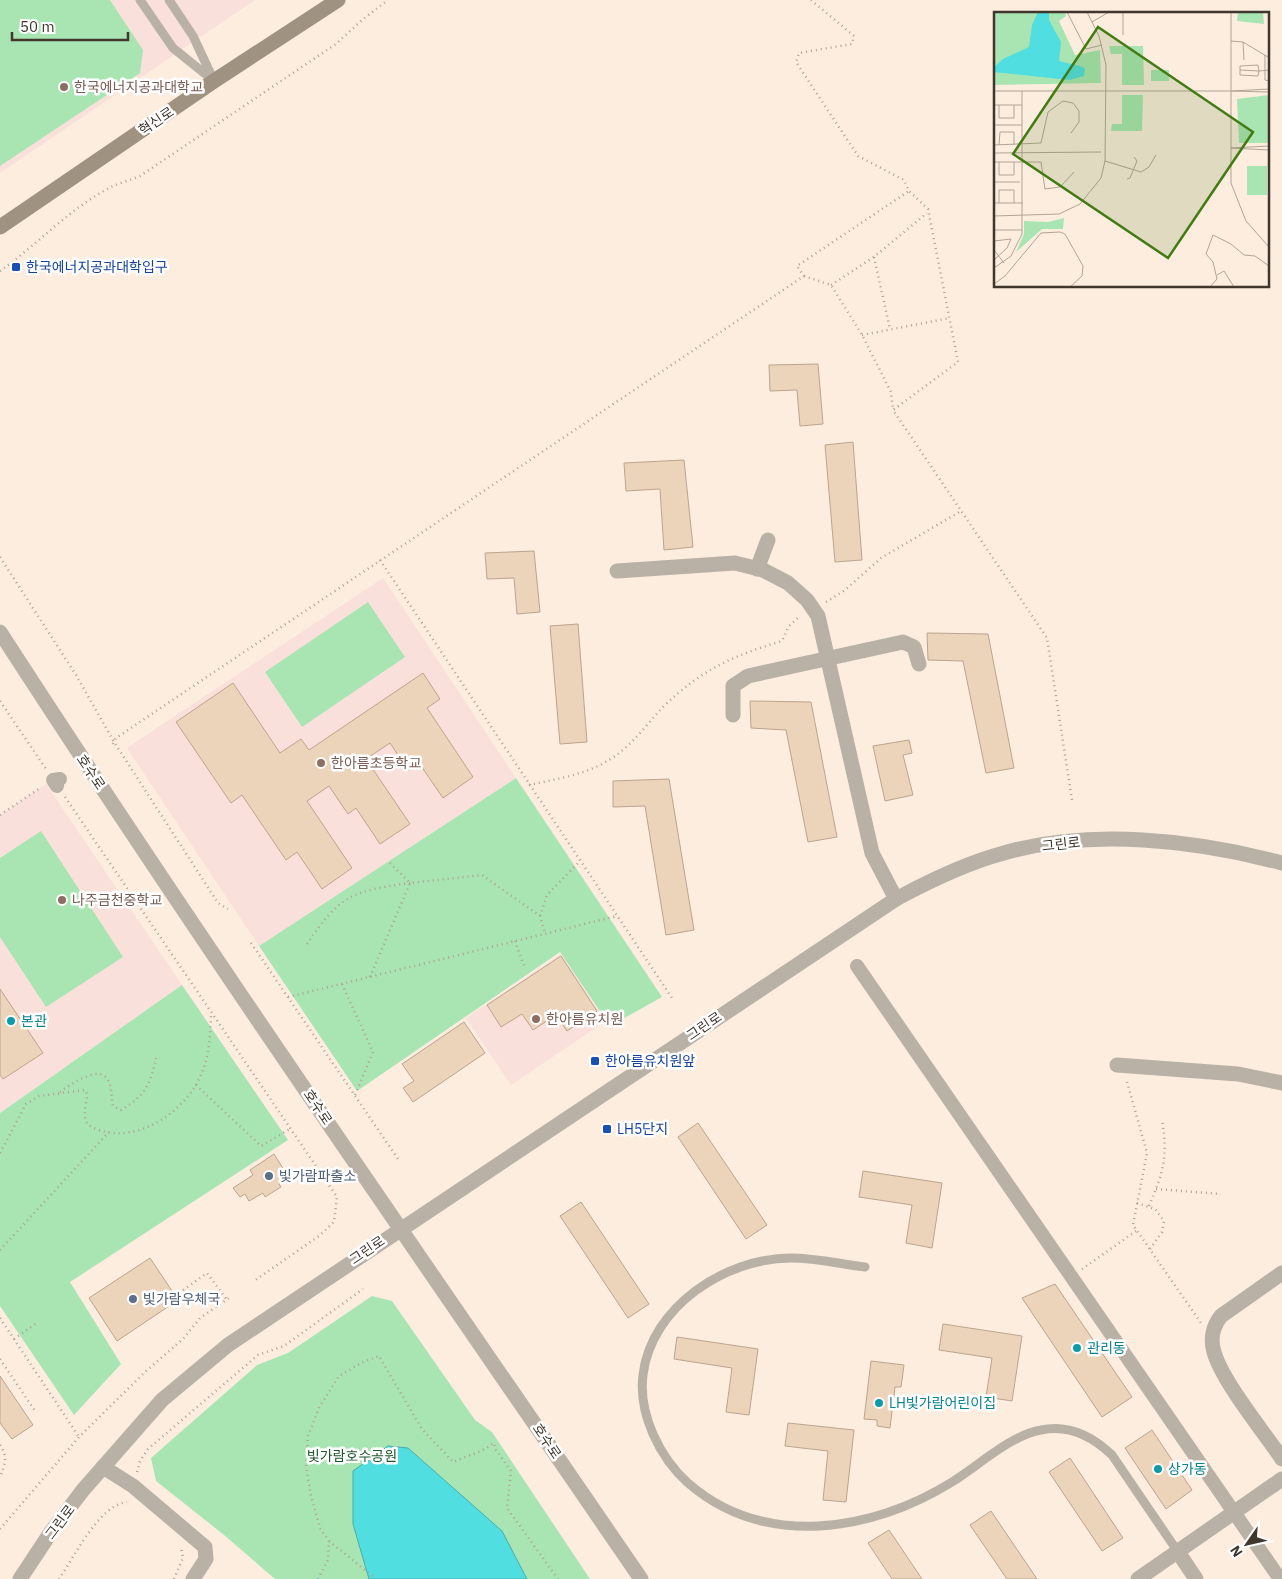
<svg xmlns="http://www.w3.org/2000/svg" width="1282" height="1579" font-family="'IBM Plex Sans','Noto Sans KR',sans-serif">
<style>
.education{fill:#fae0da}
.green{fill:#a9e5b3}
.water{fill:#50dee0;stroke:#4bacaa}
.building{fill:#ecd4bb;stroke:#bca48d}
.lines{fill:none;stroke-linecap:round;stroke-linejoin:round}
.path{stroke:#aea195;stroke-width:2.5;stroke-dasharray:1 4;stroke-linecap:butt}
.service{stroke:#bab1a6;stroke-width:9}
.pedestrian{stroke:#bab1a6;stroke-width:14}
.minor{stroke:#bab1a6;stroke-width:15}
.tertiary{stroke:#bab1a6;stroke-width:15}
.secondary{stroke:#a09281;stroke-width:15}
.education-dot{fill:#8d6e63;stroke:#fff;stroke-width:2}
.transit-dot{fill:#1a4fb4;stroke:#fff;stroke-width:2}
.culture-dot{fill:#0f9aa8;stroke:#fff;stroke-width:2}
.service-dot{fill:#5c6f8a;stroke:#fff;stroke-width:2}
.labels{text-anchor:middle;stroke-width:5;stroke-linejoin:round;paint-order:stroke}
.education-label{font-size:14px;fill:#785e54;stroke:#fff;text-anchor:start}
.street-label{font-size:14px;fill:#40362c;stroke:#fff}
.transit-label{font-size:14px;fill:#164399;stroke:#fff;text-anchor:start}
.culture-label{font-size:14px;fill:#0d838f;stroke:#fff;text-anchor:start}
.service-label{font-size:14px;fill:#4e5e75;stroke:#fff;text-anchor:start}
.park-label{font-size:14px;fill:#1f572e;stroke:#fff}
.inset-road{fill:none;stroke:#b1a497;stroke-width:1}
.view{fill:#427b13;fill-opacity:0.15;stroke:#427b13;stroke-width:2.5}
.inset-edge{fill:none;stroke:#40362c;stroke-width:2.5}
</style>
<rect width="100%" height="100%" fill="#fceddf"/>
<g class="education">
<path d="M0,0H255L0,173Z"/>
<path d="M383,578L516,778L259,946L127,748Z"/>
<path d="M46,784L182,985L0,1113V815Z"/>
<path d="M561,954L606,1021L511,1085L466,1018Z"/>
</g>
<g class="green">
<path d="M0,0H110L143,50L140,73L0,166Z"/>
<path d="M368,602L405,657L302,727L265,672Z"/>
<path d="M516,778L662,997L610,1026L560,952L357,1091L259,946Z"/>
<path d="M41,831L123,957L46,1007L0,937V858Z"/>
<path d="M182,985L288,1140L70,1282L121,1364L74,1415L0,1306V1113Z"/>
<path d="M372,1296L392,1301L475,1420L492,1432L590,1579H275L224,1535L156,1481L151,1458L257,1365L288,1353Z"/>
</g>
<path class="water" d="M388,1446L408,1448L502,1531L527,1579H369L353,1524V1471Z"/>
<g class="building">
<path d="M818,364L823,424L800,426L797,390L770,391L769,365Z"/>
<path d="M853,442L862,560L835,562L825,445Z"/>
<path d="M684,460L693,547L664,550L660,489L626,491L624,463Z"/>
<path d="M534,551L540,612L517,614L514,578L487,579L485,553Z"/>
<path d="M578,624L587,742L560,744L550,626Z"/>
<path d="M927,633L988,634L1014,768L986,773L963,661L928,660Z"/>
<path d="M423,673L440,699L427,708L473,777L443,798L419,763L408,770L390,743L366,759L410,824L380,844L356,808L348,814L329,786L307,801L352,868L322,889L297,852L286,860L242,795L231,803L176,722L233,683L280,753L301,739L309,750Z"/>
<path d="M750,701L811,702L837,837L808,842L786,730L751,728Z"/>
<path d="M909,740L912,753L903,755L913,795L885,801L873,746Z"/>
<path d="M669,779L694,930L666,935L645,806L613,807V781Z"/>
<path d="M561,956L597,1011L567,1031L556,1015L533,1030L522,1014L501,1027L487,1005Z"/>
<path d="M0,989L43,1053L3,1079L0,1075Z"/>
<path d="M464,1022L485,1053L413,1102L403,1088L414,1081L402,1064Z"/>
<path d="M698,1123L767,1225L746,1239L678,1137Z"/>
<path d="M274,1154L289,1178L279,1184L281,1187L265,1197L263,1193L249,1201L245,1194L240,1197L233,1188L253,1175L250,1170Z"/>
<path d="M863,1171L942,1183L932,1248L906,1243L912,1205L859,1197Z"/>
<path d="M581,1202L649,1304L628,1318L560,1216Z"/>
<path d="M150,1258L178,1300L117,1341L89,1298Z"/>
<path d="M1055,1284L1132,1397L1102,1417L1022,1298Z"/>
<path d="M943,1324L1022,1336L1012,1401L986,1397L992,1358L939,1350Z"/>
<path d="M677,1337L758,1349L749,1415L726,1412L732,1368L674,1359Z"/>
<path d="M871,1361L904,1365L901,1387H895L890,1428L877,1426V1420L864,1419Z"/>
<path d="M0,1376L33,1425L12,1439L0,1423Z"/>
<path d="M788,1423L854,1430L846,1502L823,1500L828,1451L785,1446Z"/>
<path d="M1152,1430L1192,1490L1166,1509L1125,1448Z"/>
<path d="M1070,1458L1123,1538L1102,1551L1049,1472Z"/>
<path d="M991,1511L1037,1579H1007L970,1525Z"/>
<path d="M889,1530L922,1579H892L868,1543Z"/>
</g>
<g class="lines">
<g class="path">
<path d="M811,0L854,36L852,44L799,53L796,62L858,156L904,180L909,191L928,209L958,362L893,410L1047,638L1072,800"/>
<path d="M874,257L890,329"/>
<path d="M0,271C37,245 70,208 111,187C120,183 130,180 140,176L336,44L362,20L388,0"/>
<path d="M804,276L831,285L862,335L891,392L893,410"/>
<path d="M831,285L874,257L927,213"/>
<path d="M862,335L950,318"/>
<path d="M0,557L76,675L114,742L218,903L228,909"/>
<path d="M380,560L674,1001"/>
<path d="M826,602L845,590L881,558L961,511"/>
<path d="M0,701L46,769"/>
<path d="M113,744L116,738L804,276L797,266L909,191"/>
<path d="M529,785C556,779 585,775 609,760C631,747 646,725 663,707C701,670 732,656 782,641L789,626L800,616"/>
<path d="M65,797L337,1197L334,1222L319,1236L254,1281"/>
<path d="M0,815L40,788"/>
<path d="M390,863L410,883"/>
<path d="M540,916L547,895L580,861"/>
<path d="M515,941L525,968"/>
<path d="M251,943L398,1159"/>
<path d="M307,944C340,895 352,891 410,883"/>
<path d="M370,977L410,883L482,875L540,916L545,933"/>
<path d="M342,984L373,1052L355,1095"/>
<path d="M288,997L617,916"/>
<path d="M1127,1082L1147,1153L1133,1225L1201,1323"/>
<path d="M196,1085L261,1146L290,1129"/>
<path d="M60,1092C70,1085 101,1062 109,1082C112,1089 111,1098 113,1106L121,1110C147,1095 151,1082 157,1054"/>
<path d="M0,1153L26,1104L39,1096L85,1090L87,1094C87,1102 83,1112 86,1121C89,1128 99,1130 106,1132C139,1139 176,1116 194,1088C209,1065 210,1041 211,1014"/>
<path d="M1156,1189L1221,1194"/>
<path d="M1137,1203L1155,1209L1164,1221L1162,1232L1150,1249"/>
<path d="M1149,1206C1164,1170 1168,1158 1162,1119"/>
<path d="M0,1250L109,1132"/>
<path d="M1082,1269L1136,1231"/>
<path d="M175,1296L207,1273L227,1300"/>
<path d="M0,1318L79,1437"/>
<path d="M14,1339L38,1322"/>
<path d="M0,1359L35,1411"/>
<path d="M0,1445C8,1456 5,1465 0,1477"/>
<path d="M137,1472L140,1461L148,1449L258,1355L284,1346L363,1289"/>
<path d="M0,1529L79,1437L145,1372L183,1339L200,1318L229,1298"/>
<path d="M329,1541L376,1579"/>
<path d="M59,1579C75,1556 99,1505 127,1502"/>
<path d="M174,1579L183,1558L181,1547"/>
<path d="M318,1579L328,1560L329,1541L320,1528L311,1496L306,1466L308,1436L319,1408L339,1376L363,1362L379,1356L422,1429L453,1462L483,1450L494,1443L496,1450L511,1471L507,1508L558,1579"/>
</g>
<g class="service">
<path d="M140,0L173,48L214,81L193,36L169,0"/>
<path d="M865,1267C841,1264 815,1258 791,1258C725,1258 651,1307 643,1375C638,1414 660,1458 688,1483C764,1549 872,1532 952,1482C978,1466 1011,1435 1041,1430C1069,1424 1092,1436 1112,1455L1178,1552"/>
</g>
<g class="pedestrian">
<path d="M57,786L53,780L60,779"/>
<path d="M857,966L1280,1579"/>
</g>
<g class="minor">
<path d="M757,569L768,540"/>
<path d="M617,571L735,563L763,570L788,583L807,600L818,616L872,853L896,899"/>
<path d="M733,715V686L748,676L903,642L914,647L919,664"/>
<path d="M1117,1065L1238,1074L1282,1083"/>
<path d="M1282,1273L1221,1316C1213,1326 1210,1339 1214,1352C1222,1381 1264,1432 1282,1459"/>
<path d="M103,1467L133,1486L205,1547L206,1559L193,1579"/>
<path d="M1178,1552L1196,1579"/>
</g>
<g class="tertiary">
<path d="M0,632C207,952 426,1265 641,1579"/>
<path d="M20,1579L51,1532L83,1490L162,1400L228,1345L896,899C931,880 966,863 1004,853C1091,828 1196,840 1282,863"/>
<path d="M1138,1579L1282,1479"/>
</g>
<path class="secondary" d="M0,227L214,81L338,0"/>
</g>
<g class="education-dot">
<circle cx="64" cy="87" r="5"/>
<circle cx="321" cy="763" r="5"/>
<circle cx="62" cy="900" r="5"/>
<circle cx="536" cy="1019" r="5"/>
</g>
<g class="transit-dot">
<rect x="11" y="262" width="10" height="10" rx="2.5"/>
<rect x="590" y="1056" width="10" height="10" rx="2.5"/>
<rect x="602" y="1124" width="10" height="10" rx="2.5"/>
</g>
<g class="culture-dot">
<circle cx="11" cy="1021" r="5"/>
<circle cx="1077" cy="1348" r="5"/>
<circle cx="879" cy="1403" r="5"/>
<circle cx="1158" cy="1469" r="5"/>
</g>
<g class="service-dot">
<circle cx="269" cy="1176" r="5"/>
<circle cx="133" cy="1299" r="5"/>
</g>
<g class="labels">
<g class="education-label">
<text x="74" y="92">한국에너지공과대학교</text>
<text x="331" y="768">한아름초등학교</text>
<text x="72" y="905">나주금천중학교</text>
<text x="546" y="1024">한아름유치원</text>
</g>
<g class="street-label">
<text transform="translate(156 121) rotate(-34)" y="5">혁신로</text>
<text transform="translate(91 772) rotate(56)" y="5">호수로</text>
<text transform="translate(1061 844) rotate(-6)" y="5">그린로</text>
<text transform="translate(704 1026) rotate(-34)" y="5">그린로</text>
<text transform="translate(318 1107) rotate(56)" y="5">호수로</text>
<text transform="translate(367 1250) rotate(-34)" y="5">그린로</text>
<text transform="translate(547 1441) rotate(56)" y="5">호수로</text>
<text transform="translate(60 1522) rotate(-53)" y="5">그린로</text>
</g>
<g class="transit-label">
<text x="26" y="272">한국에너지공과대학입구</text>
<text x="605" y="1066">한아름유치원앞</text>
<text x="617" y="1134">LH5단지</text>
</g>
<g class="culture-label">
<text x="21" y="1026">본관</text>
<text x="1087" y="1353">관리동</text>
<text x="889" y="1408">LH빛가람어린이집</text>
<text x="1168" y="1474">상가동</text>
</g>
<g class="service-label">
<text x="279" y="1181">빛가람파출소</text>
<text x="143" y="1304">빛가람우체국</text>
</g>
<g class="park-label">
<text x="352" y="1461">빛가람호수공원</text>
</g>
</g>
<g transform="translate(994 12)">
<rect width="275" height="275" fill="#fceddf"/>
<path d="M0,0H71L72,4L65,9L81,43L106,38L107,71L0,73ZM244,0H269L270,12L243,9ZM115,34H149L150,73H128V42H117ZM157,58H175V69H157ZM128,83H149L148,119H117L118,112H128ZM275,83V131H245L243,87ZM253,154H273V183H253ZM70,206L69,217H48L22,240L30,222V209L54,210Z" fill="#a9e5b3"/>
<path d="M44,0H55V8L67,30L65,49L86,54L91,57L90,64L75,68L0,60V55L9,47L35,35L38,13Z" fill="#50dee0"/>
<path class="inset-road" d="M73,0L92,37L108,33M237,0V171L252,209L275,235M98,10L115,0M129,23V0M237,29L249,30L274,45M249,30L250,48M271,43V68L275,69M246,58L265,59L264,64L246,63V54L264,53L265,59L275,58M275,77L237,79L275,80M0,79H237M0,93H28M5,93V106H20V93M0,113H28M0,133L47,131L54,100L69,89L79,91L85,99V110L77,121M5,133L6,120H20V133M275,134L237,136L275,138M0,141L107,140M111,149L147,160L155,155L162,143M0,150H47L51,177L66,175L80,160M5,150V163H20V150M133,167L136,166L143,149L140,145M0,170H26M0,191H29M5,191V178H20V191M0,204L65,202L86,192L107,166L111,149L112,53L105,24L93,0M0,218H28M0,229L17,227L13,236L0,248M0,238L10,251M0,256L17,244L28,222V79M223,263L230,259L240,275M0,272L11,264L47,221L66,220L71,222L89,254L88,264L76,275M216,275L223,267L219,250L212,242L219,223L237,232L250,243L261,244L275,254"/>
<path class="view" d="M104,15L259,120L174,246L19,142Z"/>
<rect width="275" height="275" class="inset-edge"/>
</g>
<g transform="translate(1247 1544) rotate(236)" stroke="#ffffff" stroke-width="4" paint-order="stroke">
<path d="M0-4L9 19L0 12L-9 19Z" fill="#40362c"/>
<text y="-8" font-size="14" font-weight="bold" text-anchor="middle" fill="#40362c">N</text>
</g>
<path d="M12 32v8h116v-8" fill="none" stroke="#40362c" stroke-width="2.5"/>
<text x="20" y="32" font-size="15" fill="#40362c" stroke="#ffffff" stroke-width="4" paint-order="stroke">50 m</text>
</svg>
